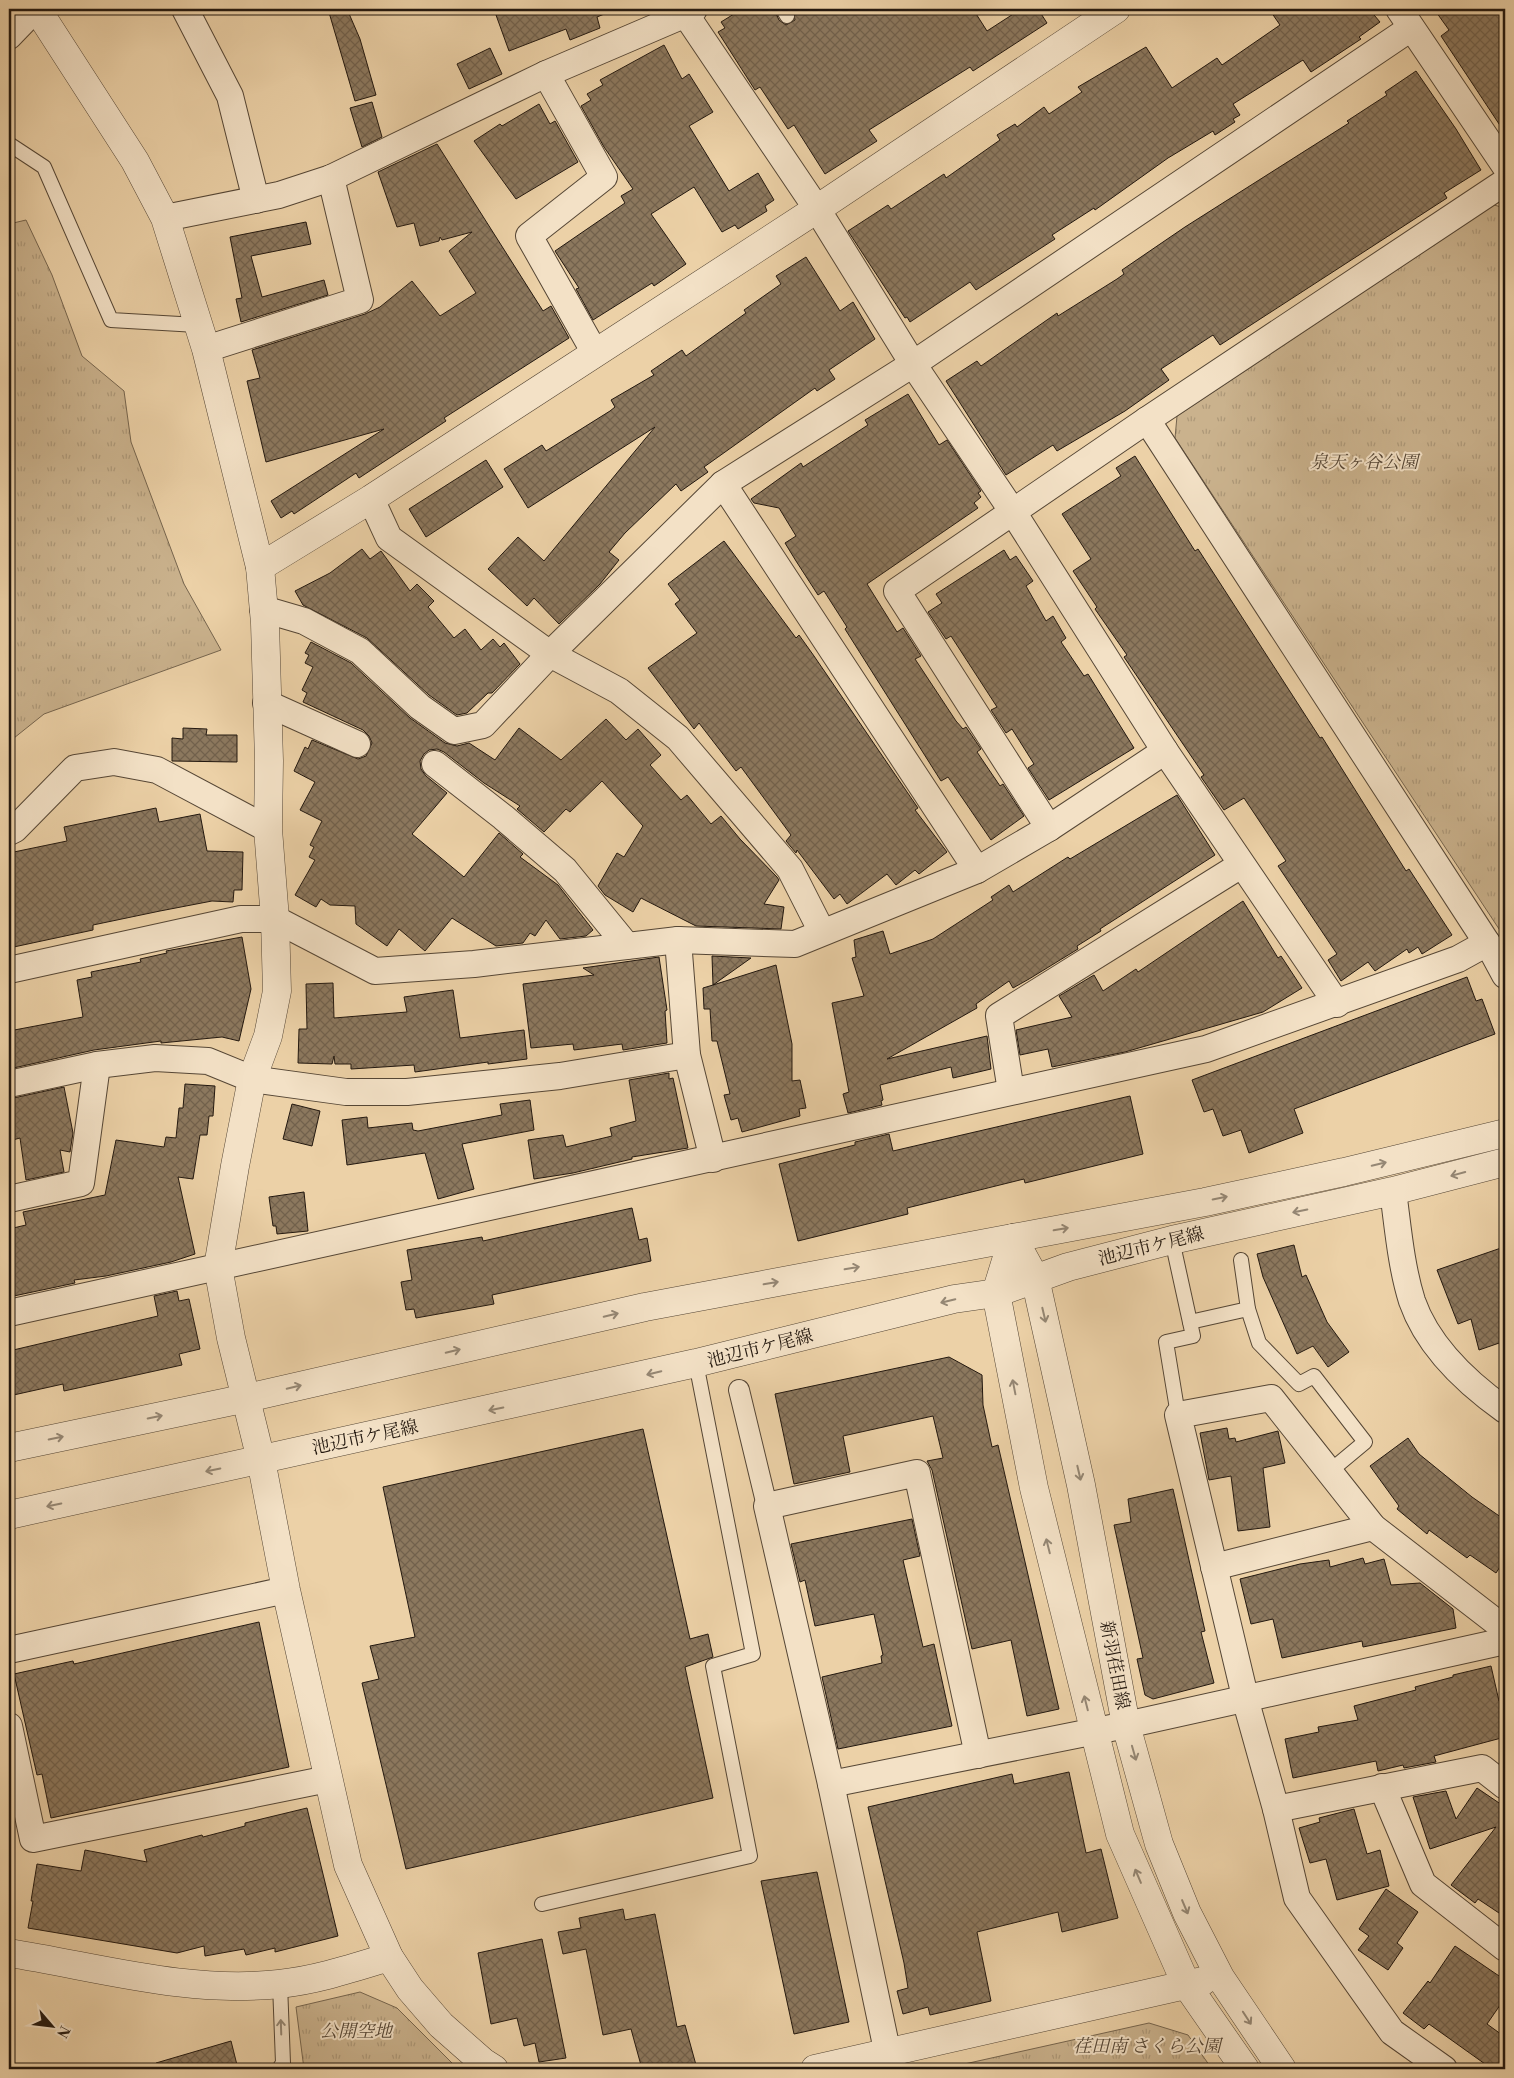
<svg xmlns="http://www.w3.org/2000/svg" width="1514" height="2078" font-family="'Libre Bodoni','Noto Serif JP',serif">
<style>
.grass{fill:url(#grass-tufts);stroke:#76654e}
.building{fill:url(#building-cross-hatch);stroke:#23180f}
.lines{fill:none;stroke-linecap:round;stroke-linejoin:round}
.service-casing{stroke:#554635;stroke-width:16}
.pedestrian-casing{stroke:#554635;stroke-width:22}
.minor-casing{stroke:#554635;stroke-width:28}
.tertiary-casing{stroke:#554635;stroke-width:29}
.service{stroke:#f3e1c6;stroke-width:14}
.pedestrian{stroke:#f3e1c6;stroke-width:20}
.minor{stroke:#f3e1c6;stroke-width:26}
.tertiary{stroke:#f3e1c6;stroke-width:28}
.oneway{stroke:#958774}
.labels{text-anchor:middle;stroke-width:4;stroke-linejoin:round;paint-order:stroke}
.park-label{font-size:18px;font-style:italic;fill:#554635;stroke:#f3e1c6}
.street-label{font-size:18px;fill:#23180f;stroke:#f3e1c6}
</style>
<defs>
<pattern id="grass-tufts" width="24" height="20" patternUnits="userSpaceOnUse" patternTransform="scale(1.25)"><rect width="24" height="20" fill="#cab28d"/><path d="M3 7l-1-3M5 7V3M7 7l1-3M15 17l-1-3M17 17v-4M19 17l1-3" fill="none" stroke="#ad9878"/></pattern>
<pattern id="building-cross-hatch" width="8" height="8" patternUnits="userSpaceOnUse" patternTransform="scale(1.25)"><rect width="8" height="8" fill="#8c785e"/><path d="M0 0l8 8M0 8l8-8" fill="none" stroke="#72614c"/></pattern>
</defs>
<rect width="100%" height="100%" fill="#ecd1a7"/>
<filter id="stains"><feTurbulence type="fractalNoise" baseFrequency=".004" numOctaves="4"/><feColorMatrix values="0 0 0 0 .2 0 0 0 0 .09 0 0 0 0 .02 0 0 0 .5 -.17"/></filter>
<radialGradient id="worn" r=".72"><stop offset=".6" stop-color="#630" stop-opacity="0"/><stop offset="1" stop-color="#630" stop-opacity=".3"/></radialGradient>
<g class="grass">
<path d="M1494,205L1505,208V938L1175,438L1177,416Z"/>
<path d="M26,220L52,275L82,356L124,391L131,442L184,584L221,650L44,714L9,742V224Z"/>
<path d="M360,1992L397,2008L458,2069H304L296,2007Z"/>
<path d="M1149,2023L1188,2035L1212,2069H942Z"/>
</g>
<g class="building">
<path d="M328,9H347L360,39L376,95L355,101Z"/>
<path d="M512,9H614V10L597,17L600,28L570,40L566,29L509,51L496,15Z"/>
<path d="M742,9H774L779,20L786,25L795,20L793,9H973L987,31L1021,9H1038L1047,23L973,71L970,67L869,130L877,141L825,174L794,125L788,129L760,87L755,90L718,32L725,28L721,22Z"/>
<path d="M1269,9H1369L1380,22L1359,37L1361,39L1311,72L1303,60L1233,104L1240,115L1233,119L1235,122L1215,135L1213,131L1168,158L1095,210L1094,208L1052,235L1055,239L976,290L970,282L910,322L907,317L905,318L848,231L888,205L891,209L944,174L946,178L1000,140L997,135L1015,124L1017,127L1044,107L1049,114L1082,92L1078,87L1146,47L1172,88L1217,58L1222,65L1280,25Z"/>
<path d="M1434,9H1505V133L1441,36L1449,30Z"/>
<path d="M664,45L682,79L689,74L713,112L689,126L729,191L758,173L774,200L765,206L767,211L738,229L735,225L722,232L694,187L651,214L686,264L654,286L652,283L593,320L576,289L579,288L555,251L625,203L621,196L633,189L604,147L581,106L591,100L587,94L603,85L600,80Z"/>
<path d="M490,48L502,74L469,89L457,64Z"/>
<path d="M1416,71L1456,129L1481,170L1444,193L1447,198L1220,345L1213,335L1161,369L1169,380L1125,411L1057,451L1053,445L1006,475L946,381L977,361L981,366L1057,313L1058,316L1117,279L1124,274L1122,270L1185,227L1349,123L1347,121L1387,95L1385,92Z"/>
<path d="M372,102L382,137L362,147L350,108Z"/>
<path d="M539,104L550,124L555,121L578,162L516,199L474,141L500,124L502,126Z"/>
<path d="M437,144L543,311L551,306L569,338L444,418L446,421L359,478L356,473L294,514L292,511L281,518L271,501L384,429L266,462L247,381L260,378L252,350L365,314L380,307L412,281L440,316L476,293L449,251L472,232L442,240L440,237L439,241L420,246L414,223L397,227L378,172Z"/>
<path d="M306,222L311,244L251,256L262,297L324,280L328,295L241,322L236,299L242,298L230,237Z"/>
<path d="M806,257L840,311L853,302L875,339L829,370L835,379L817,391L815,388L704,467L708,472L681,491L676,484L625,533L609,552L619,560L600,584L559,624L534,598L527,606L488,569L518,537L544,561L655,427L528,508L504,469L542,445L546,451L610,411L615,407L611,400L654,375L651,371L682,350L686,356L746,313L744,310L781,284L776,276Z"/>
<path d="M908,394L939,445L947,440L981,491L978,493L981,497L974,503L978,508L867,584L897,632L903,628L921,656L915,659L956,721L963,729L966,727L981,749L977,752L1000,786L1003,784L1024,816L991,840L948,777L941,781L845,629L847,627L824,591L818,595L796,561L785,543L796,536L779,508L754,503L751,499L801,463L803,467L868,425L865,420Z"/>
<path d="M1135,456L1195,551L1198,549L1320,738L1322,737L1406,871L1409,869L1452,935L1422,954L1418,947L1409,953L1407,949L1375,971L1368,962L1341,981L1328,960L1337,954L1278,866L1286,861L1244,798L1224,810L1201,777L1204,775L1124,657L1127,655L1095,609L1097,607L1073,571L1091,559L1062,514L1121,476L1116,468Z"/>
<path d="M486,460L503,487L426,537L409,509Z"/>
<path d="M724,541L796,638L799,635L814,656L918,808L915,810L947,852L919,874L915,870L896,885L887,874L847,904L840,894L834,899L797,850L796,853L786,841L791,835L741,767L736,771L699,723L694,729L648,668L697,633L675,604L680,600L668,584Z"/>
<path d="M362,549L370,559L381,551L410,591L417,584L434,601L428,607L454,638L465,629L481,650L493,639L500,647L504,643L520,664L492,693H488L467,713L457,715L429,695L367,638L303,605L295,591L330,573Z"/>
<path d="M1004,550L1010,560L1016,556L1033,581L1026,586L1046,621L1053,616L1066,638L1061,642L1084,676L1088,674L1134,748L1049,800L1028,768L1034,764L1012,729L1006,733L991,710L997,707L951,636L946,639L928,612L942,603L936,594Z"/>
<path d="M311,642L351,663L410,718L445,743L457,746L469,743L495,760L519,728L561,760L606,719L626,740L638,729L661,755L650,765L681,800L687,795L711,824L721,816L740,839L777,877L779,880L764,904L784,907L781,929L696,926L641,898L633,912L605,895L598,886L617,853L624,857L643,826L602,781L570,812L566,809L544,832L517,809L520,806L484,783L444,752L437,749L429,750L424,754L420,761L421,769L426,776L447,793L412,834L464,877L499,833L523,854L520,857L558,885L593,930L586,936L560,939L546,920L535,936L530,933L523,943L496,946L452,918L425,951L399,929L387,946L356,924L355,906L330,905L321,899L316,907L295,895L315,860L309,857L314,847L310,845L322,821L300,810L315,782L294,771L305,747L308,749L312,740L358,759L366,756L372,743L369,736L363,730L303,702L307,693L302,690L313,667L305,663L309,655L305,653Z"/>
<path d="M183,728L207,729L206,735H237V762L172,761V738L183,739Z"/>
<path d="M1177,795L1215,855L1100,929L1101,931L1077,946L1078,949L1029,979L1013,988L1009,981L976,1004L977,1008L887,1059L987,1036L991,1069L953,1078L951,1067L880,1085L883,1100L881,1101L882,1105L848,1113L843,1094L849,1092L832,1003L864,996L852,958L856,957L854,940L883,931L890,954L933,939L993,900L991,897L1009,885L1013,892L1068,857L1070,859Z"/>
<path d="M156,808L159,822L200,814L207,851L243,852L242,890H234L233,902L212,901L160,911L93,925V930L9,948V853L67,841L64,827Z"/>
<path d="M1243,901L1278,958L1281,956L1302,988L1263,1012L1125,1052L1052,1067L1048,1049L1020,1055L1016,1030L1072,1017L1059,996L1094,975L1103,991L1136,969L1138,972Z"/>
<path d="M242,937L251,989L239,1041L222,1037L161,1043V1041L94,1050L9,1069V1031L83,1017L77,980L92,977L91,972L141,962L140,959L167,953L166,951Z"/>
<path d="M712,956L751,958L713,985L776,965L792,1044V1081L800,1080L806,1108L799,1109L800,1116L742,1132L738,1118L731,1120L724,1095L730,1094L717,1041H712L710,1009H704L703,988L713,985Z"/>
<path d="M659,957L667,1010L665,1011L667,1043L623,1050L622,1044L574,1050L573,1044L531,1048L523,984L594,975L583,968Z"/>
<path d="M1467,977L1476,1001L1482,999L1495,1034L1294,1109L1303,1133L1249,1153L1241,1130L1223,1136L1213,1109L1204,1112L1192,1080Z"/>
<path d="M333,983L334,1018L407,1012L404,997L453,990L460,1038L524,1030L527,1059L488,1064V1062L415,1072L414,1065L351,1069V1064H335L334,1056L332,1064L298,1063L299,1029H307L306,984Z"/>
<path d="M669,1073V1079L673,1078L688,1148L632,1157V1159L573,1173L534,1179L528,1140L563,1135L566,1147L612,1136L610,1128L636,1121L629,1080Z"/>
<path d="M185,1084L215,1086L213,1116H209L207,1135H200L193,1179L178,1177L195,1254L171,1262L106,1276L74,1280L75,1283L9,1297V1229L26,1225L23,1212L105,1195L116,1140L164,1147L166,1137L176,1138L179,1108H183Z"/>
<path d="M64,1087L73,1133L70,1152L60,1150L64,1172L26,1180L20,1138L9,1141V1099Z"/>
<path d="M1130,1096L1143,1154L1025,1183L1024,1179L907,1208L908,1214L798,1241L779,1164L855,1145V1142L889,1134L893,1151Z"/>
<path d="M530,1100L534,1130L462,1144L474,1189L438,1199L425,1153L347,1165L342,1120L367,1117L368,1128L412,1123L413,1130L418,1131L502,1115L500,1104Z"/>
<path d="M292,1104L320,1111L312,1146L283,1139Z"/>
<path d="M304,1192L308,1231L277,1234L276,1226H273L269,1197Z"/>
<path d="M632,1208L639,1240L647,1238L651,1261L492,1295L494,1304L416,1318L414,1309L406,1310L401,1282L412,1280L407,1250L482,1237L483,1241Z"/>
<path d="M1294,1245L1302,1277L1306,1275L1327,1322L1349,1352L1328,1367L1313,1346L1297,1354L1263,1277L1257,1254Z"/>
<path d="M1501,1248L1505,1259V1341L1479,1350L1471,1319L1458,1324L1437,1270Z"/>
<path d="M177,1291L179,1301L189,1299L200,1349L179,1354L182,1365L64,1391L63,1384L9,1396V1351L158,1316L154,1296Z"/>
<path d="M949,1357L982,1375L983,1405L992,1447L998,1445L1059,1709L1027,1716L1011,1640L972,1649L932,1470L927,1461L943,1458L933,1416L843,1436L850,1472L794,1484L775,1394Z"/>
<path d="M1227,1428L1229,1439L1235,1438L1236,1442L1278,1431L1285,1463L1263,1468L1270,1527L1238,1531L1231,1476L1209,1480L1200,1433Z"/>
<path d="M643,1429L690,1639L708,1634L713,1657L685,1667L713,1798L406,1869L362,1683L379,1679L370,1646L415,1637L383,1487Z"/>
<path d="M1408,1438L1419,1454L1472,1497L1505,1520V1559L1496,1573L1470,1555L1467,1558L1429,1530L1427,1534L1397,1509L1399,1506L1370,1466Z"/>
<path d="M1173,1489L1205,1631L1201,1632L1214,1683L1153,1699L1145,1695L1137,1659L1143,1658L1114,1525L1131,1522L1128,1499Z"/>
<path d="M912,1519L920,1556L903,1560L923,1647L934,1644L952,1726L838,1749L822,1677L882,1663L881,1656L883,1655L874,1614L815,1626L805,1580L800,1582L791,1544Z"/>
<path d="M1363,1558L1365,1564L1384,1559L1391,1585L1420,1583L1453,1609L1456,1628L1363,1647L1362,1641L1282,1658L1273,1619L1251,1624L1240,1579L1300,1564L1329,1560L1330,1567Z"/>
<path d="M259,1622L289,1767L51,1818L42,1774L37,1775L14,1674L73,1661L74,1664Z"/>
<path d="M1491,1666L1499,1701L1505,1693V1737L1434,1756L1436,1762L1404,1768L1403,1765L1378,1771L1376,1761L1293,1778L1285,1739L1319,1732L1318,1727L1358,1720L1354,1706L1416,1690L1415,1687L1453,1677V1675Z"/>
<path d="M1069,1772L1086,1853L1101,1849L1118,1918L1062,1932L1058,1912L977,1932L991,2001L930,2015L928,2007L903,2014L897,1991L908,1988L904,1963L868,1807L1012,1774L1014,1784Z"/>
<path d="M1477,1788L1505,1807V1917L1478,1899L1475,1903L1451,1885L1496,1827L1430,1849L1413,1797L1446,1791L1456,1819Z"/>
<path d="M307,1808L338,1936L275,1952V1948L246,1955L244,1949L205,1956L204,1946L177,1953L28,1928L33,1901H31L37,1864L81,1871L85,1850L147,1862L144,1850L202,1835L203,1837L245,1826V1823Z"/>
<path d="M1354,1809L1367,1854L1380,1850L1389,1886L1337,1900L1326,1859L1310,1863L1299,1828L1320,1822L1319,1818Z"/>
<path d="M817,1872L849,2022L794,2034L761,1881Z"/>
<path d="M1386,1889L1418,1912L1397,1943L1403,1948L1388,1970L1358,1950L1369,1936L1359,1929Z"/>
<path d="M623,1909L625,1920L655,1914L677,2027L685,2025L696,2065L680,2069H642L631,2029L603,2035L586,1949L563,1954L558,1932L581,1928L579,1918Z"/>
<path d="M542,1939L566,2058L539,2062L535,2043L524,2046L517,2018L491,2024L478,1953Z"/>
<path d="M1455,1946L1505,1980V1998L1487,2024L1505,2037V2069H1492L1429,2024L1424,2029L1403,2013L1428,1981L1430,1983Z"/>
<path d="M231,2041L238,2069H157L156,2063Z"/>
</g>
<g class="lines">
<defs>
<g id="service">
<path d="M783,9L787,16"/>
<path d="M9,144L44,167L111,320L197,325"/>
<path d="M1172,1240L1193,1336L1166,1342L1178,1415"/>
<path d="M1241,1260L1248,1309L1259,1343L1299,1384L1314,1376L1365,1442L1329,1472"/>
<path d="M1190,1322L1248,1309"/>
<path d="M542,1904L750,1856L713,1666L753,1654L696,1363"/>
<path d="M279,2069L283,2063L280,1984"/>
</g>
<path id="pedestrian" d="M739,1390L767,1506"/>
<g id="minor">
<path d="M185,9L230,96L256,200"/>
<path d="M682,9L817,209L913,364L1013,512L1165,751L1337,1004"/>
<path d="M1399,9L1505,166"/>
<path d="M9,36L35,9"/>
<path d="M546,74L604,177L529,236L595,353"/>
<path d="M165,218L279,195L331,178L546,74L686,14L694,9"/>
<path d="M206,349L360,300L331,178"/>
<path d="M1147,420L1491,949L1505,975"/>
<path d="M723,484L977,870"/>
<path d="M371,499L389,538L550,654L619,691L678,738L790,869L822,932"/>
<path d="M263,609L304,621L360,651L420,707L454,731L483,725L550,654L723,484L913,364L1411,28"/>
<path d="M266,703L357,744"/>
<path d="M435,764L503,817L565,870L627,946"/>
<path d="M1049,828L897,591L1147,420L1505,182"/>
<path d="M9,832L15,829L75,768L114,762L157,770L268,829"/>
<path d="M678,940L687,1055L713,1159"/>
<path d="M9,970L241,919H275L375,971L474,964L678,940L795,944L977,870L1049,828L1165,751"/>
<path d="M9,1084L97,1065L155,1058L208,1061L252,1079L346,1092H407L560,1076L687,1055"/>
<path d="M1011,1091L999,1016L1241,865"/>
<path d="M1393,1191C1398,1228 1401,1266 1412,1301C1428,1347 1467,1383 1505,1410"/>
<path d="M9,1199L81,1183L97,1065"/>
<path d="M9,1313L1206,1049L1458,959L1487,943"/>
<path d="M1214,1567L1373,1527"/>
<path d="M9,1650L286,1590"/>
<path d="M9,1726L33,1839L328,1779"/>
<path d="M831,1784L1126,1725L1505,1641"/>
<path d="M1382,1787L1423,1884L1505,1948"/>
<path d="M1276,1809L1482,1768L1505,1786"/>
<path d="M891,2069L831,1784L767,1506L917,1473L978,1755"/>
<path d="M1444,2069L1392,2032L1297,1898L1276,1809L1248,1709L1178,1415L1271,1398L1373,1527L1505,1629"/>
</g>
<g id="tertiary">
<path d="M37,9L135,161L165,218L206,349L260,567L265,623L269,761L268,829L275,919L277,991L268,1036L252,1079L235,1166L218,1267L231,1338L261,1460L286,1590L348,1865L389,1957L410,1989L441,2025L483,2062L494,2069"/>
<path d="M260,567L371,499L817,209L1116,9"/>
<path d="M1013,1238L1035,1278L1081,1485L1126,1725L1159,1844L1187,1913L1220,1977L1282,2069"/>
<path d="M1013,1238L996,1293L1034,1488L1120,1834L1186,1984L1245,2069"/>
<path d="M9,1448L247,1398L645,1307L1205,1202L1344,1172L1505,1133"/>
<path d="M9,1515L696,1363L954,1299L996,1293L1068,1267L1172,1240L1393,1191L1505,1162"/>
<path d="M9,1953C98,1967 188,1994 279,1984C317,1980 353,1968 389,1957"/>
<path d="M815,2069L1203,1981"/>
</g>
</defs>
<use href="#service" class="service-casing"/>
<use href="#pedestrian" class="pedestrian-casing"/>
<use href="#minor" class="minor-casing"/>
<use href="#tertiary" class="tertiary-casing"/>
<use href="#service" class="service"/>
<use href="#pedestrian" class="pedestrian"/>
<use href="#minor" class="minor"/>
<use href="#tertiary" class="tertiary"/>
</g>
<defs><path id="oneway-shaft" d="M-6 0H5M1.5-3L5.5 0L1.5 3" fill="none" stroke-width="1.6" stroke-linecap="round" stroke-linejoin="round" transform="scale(1.25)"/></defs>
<g class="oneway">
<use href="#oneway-shaft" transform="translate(1379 1164) rotate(-13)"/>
<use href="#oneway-shaft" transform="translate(1458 1174) rotate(165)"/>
<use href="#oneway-shaft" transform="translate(1220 1198) rotate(-12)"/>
<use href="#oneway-shaft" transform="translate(1300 1211) rotate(168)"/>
<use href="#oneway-shaft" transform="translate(1061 1229) rotate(-10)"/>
<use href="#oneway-shaft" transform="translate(852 1268) rotate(-10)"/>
<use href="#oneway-shaft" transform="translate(771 1283) rotate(-10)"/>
<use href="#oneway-shaft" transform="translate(948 1301) rotate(167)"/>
<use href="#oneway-shaft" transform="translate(611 1315) rotate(-13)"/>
<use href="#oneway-shaft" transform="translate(1044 1315) rotate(77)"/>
<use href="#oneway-shaft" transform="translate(453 1351) rotate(-13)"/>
<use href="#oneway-shaft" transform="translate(654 1373) rotate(167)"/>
<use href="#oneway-shaft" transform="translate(294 1387) rotate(-13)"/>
<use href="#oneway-shaft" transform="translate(1014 1387) rotate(-101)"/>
<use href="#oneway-shaft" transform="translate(496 1409) rotate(168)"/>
<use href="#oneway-shaft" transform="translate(155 1417) rotate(-12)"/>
<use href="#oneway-shaft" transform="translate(56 1438) rotate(-12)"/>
<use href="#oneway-shaft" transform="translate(213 1470) rotate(168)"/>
<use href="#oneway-shaft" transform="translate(1079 1473) rotate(77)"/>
<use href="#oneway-shaft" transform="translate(54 1505) rotate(168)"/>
<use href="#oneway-shaft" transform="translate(1048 1546) rotate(-104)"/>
<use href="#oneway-shaft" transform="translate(1086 1703) rotate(-104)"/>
<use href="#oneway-shaft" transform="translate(1134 1753) rotate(74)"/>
<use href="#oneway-shaft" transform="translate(1138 1876) rotate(-113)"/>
<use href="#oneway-shaft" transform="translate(1185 1907) rotate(67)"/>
<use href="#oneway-shaft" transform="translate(1247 2018) rotate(57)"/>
<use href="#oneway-shaft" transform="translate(281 2027) rotate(-92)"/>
</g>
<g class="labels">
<g class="park-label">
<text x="1364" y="468">泉天ヶ谷公園</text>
<text x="356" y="2037">公開空地</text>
<text x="1147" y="2052">荏田南 さくら公園</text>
</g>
<g class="street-label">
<text transform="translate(1151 1246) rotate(-14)" y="6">池辺市ケ尾線</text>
<text transform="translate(760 1348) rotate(-14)" y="6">池辺市ケ尾線</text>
<text transform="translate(365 1437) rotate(-12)" y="6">池辺市ケ尾線</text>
<text transform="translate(1115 1665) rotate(79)" y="6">新羽荏田線</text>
</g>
</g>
<rect width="1514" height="2078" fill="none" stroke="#ecd1a7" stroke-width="30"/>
<rect x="10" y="10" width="1494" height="2058" fill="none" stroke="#23180f" stroke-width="2.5"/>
<rect x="15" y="15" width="1484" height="2048" fill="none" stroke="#23180f"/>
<g transform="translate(52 2026) rotate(118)" stroke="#f3e1c6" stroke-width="4" paint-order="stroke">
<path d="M0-4L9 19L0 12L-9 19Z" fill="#23180f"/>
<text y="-8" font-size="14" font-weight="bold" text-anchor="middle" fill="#23180f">N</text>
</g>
<rect width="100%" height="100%" filter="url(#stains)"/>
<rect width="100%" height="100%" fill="url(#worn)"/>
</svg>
